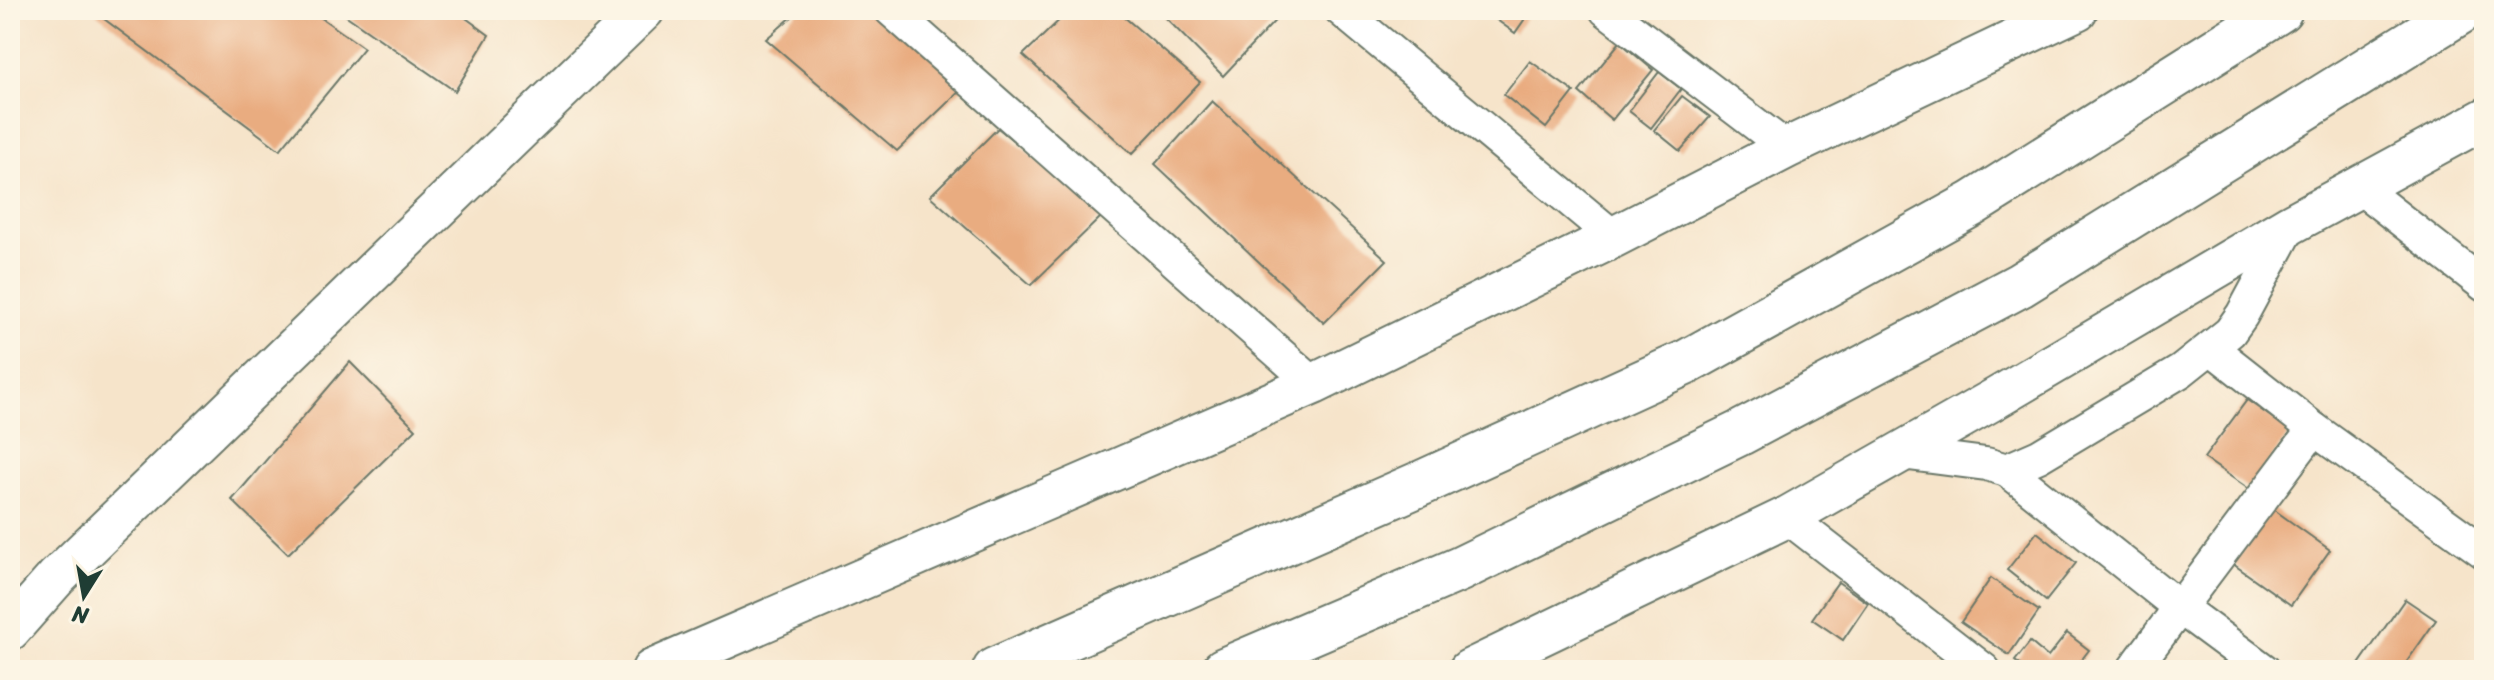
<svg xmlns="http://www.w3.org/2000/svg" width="2494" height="680" font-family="Sriracha,sans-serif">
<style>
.building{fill:#e9ac80}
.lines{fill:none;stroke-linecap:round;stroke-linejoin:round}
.minor-casing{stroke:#6a7768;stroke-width:36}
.tertiary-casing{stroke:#6a7768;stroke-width:44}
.trunk-casing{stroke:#6a7768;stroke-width:48}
.minor{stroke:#fff;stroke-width:32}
.tertiary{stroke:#fff;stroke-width:40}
.trunk{stroke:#fff;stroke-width:44}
</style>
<rect width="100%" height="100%" fill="#fcf5e5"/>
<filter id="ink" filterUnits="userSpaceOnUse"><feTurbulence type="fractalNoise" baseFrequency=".0125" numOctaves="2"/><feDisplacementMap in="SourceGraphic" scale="16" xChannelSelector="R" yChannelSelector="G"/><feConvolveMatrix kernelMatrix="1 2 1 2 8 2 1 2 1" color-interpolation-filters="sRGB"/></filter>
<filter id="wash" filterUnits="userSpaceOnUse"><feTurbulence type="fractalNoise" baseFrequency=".006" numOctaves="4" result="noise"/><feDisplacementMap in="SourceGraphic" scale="32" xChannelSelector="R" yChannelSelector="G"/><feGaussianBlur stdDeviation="1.8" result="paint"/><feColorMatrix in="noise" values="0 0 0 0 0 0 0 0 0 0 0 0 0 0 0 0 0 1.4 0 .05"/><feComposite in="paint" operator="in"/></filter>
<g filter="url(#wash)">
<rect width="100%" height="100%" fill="#f6e4ca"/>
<g id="blocks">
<g class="building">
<path d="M92,10H310L364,48L280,150Z"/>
<path d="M338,10H455L489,35L455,91Z"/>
<path d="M800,10H881L965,86L897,151L766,39Z"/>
<path d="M1070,10H1116L1200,82L1132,154L1023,55Z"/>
<path d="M1158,10H1285L1223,76Z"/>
<path d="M1483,10H1531L1515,33Z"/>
<path d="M1620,42L1653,70L1612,120L1579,92Z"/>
<path d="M1530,61L1574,92L1546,128L1504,95Z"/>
<path d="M1659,72L1681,89L1651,128L1629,111Z"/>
<path d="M1682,96L1710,117L1680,151L1654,130Z"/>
<path d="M1212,101L1387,260L1324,323L1155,164Z"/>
<path d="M998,128L1103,215L1031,285L930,196Z"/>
<path d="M350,362L416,429L288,554L232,500Z"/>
<path d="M2247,400L2291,431L2249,489L2204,458Z"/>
<path d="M2273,509L2330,550L2291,605L2233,564Z"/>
<path d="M2037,532L2076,563L2046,601L2007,570Z"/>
<path d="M1991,578L2039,611L2009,655L1961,622Z"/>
<path d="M1838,582L1868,603L1843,640L1812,619Z"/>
<path d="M2405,599L2436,620L2401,670H2355Z"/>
<path d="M2067,633L2089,650L2076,667L2080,670H2027L2015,661L2030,642L2048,657Z"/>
</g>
</g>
</g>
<g filter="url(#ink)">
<use href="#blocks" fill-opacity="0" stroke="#6a7768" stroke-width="2"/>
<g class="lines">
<defs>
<g id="minor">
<path d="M891,10L1314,384"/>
<path d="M1341,10L1614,237"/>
<path d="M1606,10L1787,148"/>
<path d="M2359,187L2484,285"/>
<path d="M2211,348L2314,429L2484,552"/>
<path d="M1901,453L1986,464L2007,470L2039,456L2181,371L2230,332L2242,315L2291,224"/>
<path d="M2007,470L2179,607L2264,670"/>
<path d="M1787,517L1984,670"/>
<path d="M2133,670L2314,429"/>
</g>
<g id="tertiary">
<path d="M10,630L56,578L644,10"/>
<path d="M652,670L1314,384L1614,237L1787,148L2077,10"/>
<path d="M1469,670L1787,517L1998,397L2291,224L2484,119"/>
</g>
<g id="trunk">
<path d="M995,670L1424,482L1687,362L1972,204L2280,10"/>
<path d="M1224,670L1460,569L1740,433L2020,285L2463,10"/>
</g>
</defs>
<use href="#minor" class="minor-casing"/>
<use href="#tertiary" class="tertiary-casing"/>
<use href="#trunk" class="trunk-casing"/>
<use href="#minor" class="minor"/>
<use href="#tertiary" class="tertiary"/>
<use href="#trunk" class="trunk"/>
</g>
</g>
<rect width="2494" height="680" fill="none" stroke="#fcf5e5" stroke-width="40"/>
<g transform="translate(84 596) rotate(191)" stroke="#fcf5e5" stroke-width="6" paint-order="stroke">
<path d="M0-6L14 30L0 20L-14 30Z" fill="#1f3d34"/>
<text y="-12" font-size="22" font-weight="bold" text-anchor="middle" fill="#1f3d34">N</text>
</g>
</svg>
